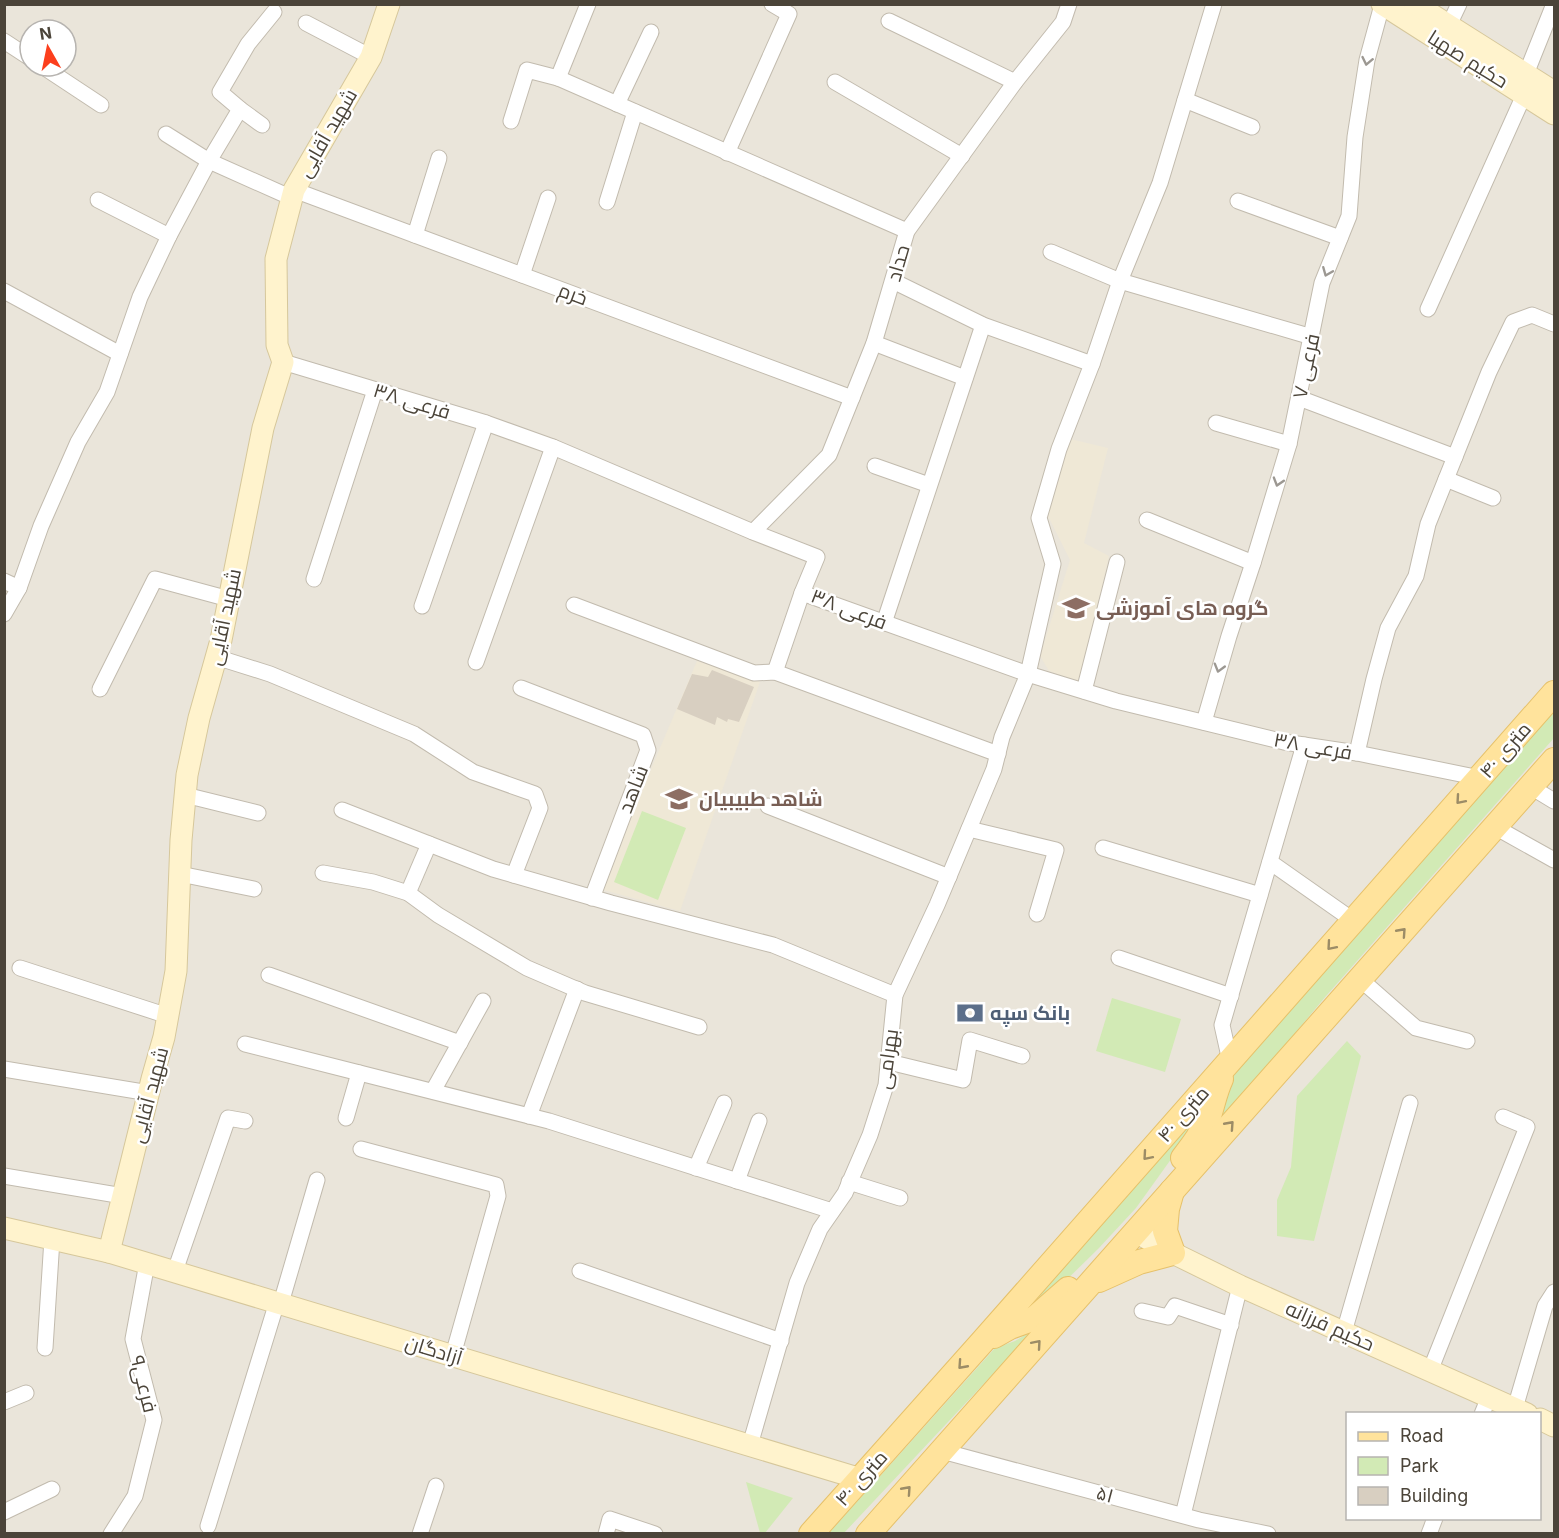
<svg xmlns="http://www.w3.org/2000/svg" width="1559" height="1538" font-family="Inter,Cairo,sans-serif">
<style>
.residential{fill:#eae5da;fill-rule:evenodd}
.education{fill:#efe8d6}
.green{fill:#d2eab5}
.building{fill:#d8cfc1}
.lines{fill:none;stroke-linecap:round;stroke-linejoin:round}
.street-casing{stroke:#c2bbae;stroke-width:17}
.secondary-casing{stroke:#d6c79b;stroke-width:23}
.primary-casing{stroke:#e6c16a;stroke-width:26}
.street{stroke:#fff;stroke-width:15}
.secondary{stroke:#fff3cd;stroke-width:21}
.primary{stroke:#ffe39c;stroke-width:24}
.oneway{stroke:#9c9892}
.oneway2{stroke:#9c8c66}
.labels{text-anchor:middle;stroke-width:5;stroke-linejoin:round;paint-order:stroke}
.street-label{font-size:20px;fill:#4b4439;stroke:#fff}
.education-label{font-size:20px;font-weight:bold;fill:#785e54;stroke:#fff;text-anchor:start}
.service-label{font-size:20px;font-weight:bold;fill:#4e5e75;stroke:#fff;text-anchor:start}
</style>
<rect width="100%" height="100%" fill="#f6f3ec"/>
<path class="residential" d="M5,5H1554V1533H5ZM30,30H66V66H30ZM1348,1414H1540V1518H1348Z"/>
<g class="education">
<path d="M1070,439L1108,448L1084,543L1109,556L1080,682L1049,671L1040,656L1070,560L1047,514Z"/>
<path d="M697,661L760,682L680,911L600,889Z"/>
</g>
<g class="green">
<path d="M1554,706V738L1326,996L1216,1128L1231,1080L1250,1053Z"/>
<path d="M642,811L686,828L658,900L614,882Z"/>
<path d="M1112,998L1181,1019L1165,1072L1096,1051Z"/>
<path d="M1347,1041L1361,1056L1314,1241L1277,1236V1200L1291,1167L1297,1096Z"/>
<path d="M1190,1119L1192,1130L1136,1208L1099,1248L1043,1303L1010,1319Z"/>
<path d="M1035,1329L844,1533L828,1534L995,1348L1015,1341Z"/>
<path d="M746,1482L793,1498L765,1533H760Z"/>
</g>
<path class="building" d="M712,670L754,687L739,722L728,719L727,722L717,717L715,725L677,709L692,674L708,677Z"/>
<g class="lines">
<defs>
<g id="street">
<path d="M889,21L1015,82"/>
<path d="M306,23L371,57"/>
<path d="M1449,25L1459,4"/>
<path d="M4,41L30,58"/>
<path d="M42,66L101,105"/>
<path d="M1526,74L1554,4"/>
<path d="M558,78L588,4"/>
<path d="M835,82L962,156"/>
<path d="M1185,100L1252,127"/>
<path d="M617,104L651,32"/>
<path d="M240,109L262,125"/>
<path d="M511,121L527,70L558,78L907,231"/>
<path d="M166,134L209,161L292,198"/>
<path d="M727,153L789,14L772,4"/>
<path d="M294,190L852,398"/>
<path d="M98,200L169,236"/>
<path d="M1238,201L1340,238"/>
<path d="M607,202L635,112"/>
<path d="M415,235L439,158"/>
<path d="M1051,252L1120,281L1312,337"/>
<path d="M522,275L548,198"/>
<path d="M893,281L983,325L1092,364"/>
<path d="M4,291L120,354"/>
<path d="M1428,309L1524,95"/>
<path d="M874,343L965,378"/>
<path d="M283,362L486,423L553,447L753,532L817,557L802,593L1028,674L1116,701L1284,742L1357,753L1480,778"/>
<path d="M1299,398L1455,457"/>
<path d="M1216,423L1289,444"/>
<path d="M875,466L929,485"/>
<path d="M1446,479L1493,498"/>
<path d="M1147,520L1253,563"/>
<path d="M753,532L829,455L874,343L907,231L1015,82L1063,22L1069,4"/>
<path d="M314,579L375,390"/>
<path d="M4,581L19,588"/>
<path d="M574,605L754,673L775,672L998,754"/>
<path d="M422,606L486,423"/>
<path d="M4,614L19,588L41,526L78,442L107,392L140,297L169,236L209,161L240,109L220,92L248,44L274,12"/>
<path d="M884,623L983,325"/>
<path d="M216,657L270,674L414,734L473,772L535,794L540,808L514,875"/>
<path d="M476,662L553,447"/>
<path d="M775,672L802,593"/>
<path d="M521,688L643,735L648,750L592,898"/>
<path d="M100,689L155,579L229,599"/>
<path d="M1084,691L1117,562"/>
<path d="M1204,722L1229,636L1253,563L1289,444L1322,283L1349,216L1355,137L1367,60L1382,5"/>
<path d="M1357,753L1374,679L1388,628L1416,576L1428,524L1489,372L1513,322L1532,315L1554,324"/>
<path d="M1531,787L1554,801"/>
<path d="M185,795L258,813"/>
<path d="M768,806L949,877"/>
<path d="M342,810L493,869L611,903L773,945L895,995"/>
<path d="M1495,827L1554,860"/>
<path d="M969,829L1056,850L1037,914"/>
<path d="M1103,848L1260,895"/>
<path d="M1270,862L1354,921"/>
<path d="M323,873L373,882L408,893L438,915L527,968L585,993L699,1027"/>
<path d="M180,874L254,889"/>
<path d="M408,893L429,844"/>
<path d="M1119,958L1231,996"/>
<path d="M20,968L168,1016"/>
<path d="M269,975L460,1043"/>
<path d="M1360,979L1416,1028L1467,1041"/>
<path d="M245,1044L549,1121L832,1211"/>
<path d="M1230,1061L1222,1025L1304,745"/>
<path d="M889,1062L963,1080L970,1040L1022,1056"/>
<path d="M4,1069L149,1093"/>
<path d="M433,1091L483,1001"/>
<path d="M529,1116L577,989"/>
<path d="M346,1118L359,1073"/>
<path d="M361,1149L496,1185L498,1196L453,1355"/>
<path d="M696,1168L724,1103"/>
<path d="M4,1176L123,1196"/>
<path d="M737,1181L759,1121"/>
<path d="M849,1182L900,1198"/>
<path d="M175,1271L228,1118L245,1121"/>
<path d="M580,1271L781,1341"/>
<path d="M281,1303L317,1180"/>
<path d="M1142,1311L1168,1317L1175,1306L1231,1325"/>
<path d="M1344,1332L1410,1103"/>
<path d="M45,1348L52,1239"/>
<path d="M1430,1371L1527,1127L1503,1117"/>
<path d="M4,1402L26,1393"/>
<path d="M1515,1408L1545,1306L1554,1292"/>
<path d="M1482,1414L1489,1397"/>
<path d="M750,1445L797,1283L820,1229L845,1193L870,1135L886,1085L895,995L937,905L994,769L1002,737L1028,674L1053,564L1039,518L1059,449L1092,364L1120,281L1160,183L1214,4"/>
<path d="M942,1451L1199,1520L1268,1534"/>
<path d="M4,1512L52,1489"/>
<path d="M1183,1515L1240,1286"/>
<path d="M208,1526L277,1302"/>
<path d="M111,1534L135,1496L154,1420L133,1339L147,1263"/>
<path d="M420,1534L436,1486"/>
<path d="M606,1534L610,1519L655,1534"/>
<path d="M1429,1534L1435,1518"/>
</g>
<g id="secondary">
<path d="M1382,4L1554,114"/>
<path d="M1415,4L1554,92"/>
<path d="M4,1228L109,1252L861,1479"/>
<path d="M1136,1232L1173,1253L1240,1286L1527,1414"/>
<path d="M109,1252L152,1079L164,1037L176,971L181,840L187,775L199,718L221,640L263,428L283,362L277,345L276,259L294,190L371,57L389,4"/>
<path d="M1540,1419L1554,1426"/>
</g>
<g id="primary">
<path d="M1183,1158C1193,1145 1203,1132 1209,1116C1213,1104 1215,1092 1221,1079"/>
<path d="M1099,1280L1139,1262L1173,1253L1165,1231L1167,1209L1172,1191"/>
<path d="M994,1336L1010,1327L1035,1318L1068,1289"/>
<path d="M811,1534L983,1341L1554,693"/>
<path d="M868,1534L1554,760"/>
</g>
</defs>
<use href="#street" class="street-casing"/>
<use href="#secondary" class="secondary-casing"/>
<use href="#primary" class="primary-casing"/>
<use href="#street" class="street"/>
<use href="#secondary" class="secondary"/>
<use href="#primary" class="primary"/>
</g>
<defs><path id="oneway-chevron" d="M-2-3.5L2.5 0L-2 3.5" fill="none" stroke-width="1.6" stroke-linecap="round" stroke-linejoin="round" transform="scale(1.5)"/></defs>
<g class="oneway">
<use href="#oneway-chevron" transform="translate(1367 61) rotate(102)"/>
<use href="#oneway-chevron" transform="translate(1327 272) rotate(112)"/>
<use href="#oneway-chevron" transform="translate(1278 482) rotate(107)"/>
<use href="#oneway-chevron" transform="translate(1219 668) rotate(106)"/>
</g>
<g class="oneway2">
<use href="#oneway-chevron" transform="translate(1460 800) rotate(131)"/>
<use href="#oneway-chevron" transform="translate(1402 932) rotate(-48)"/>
<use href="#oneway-chevron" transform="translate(1331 946) rotate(131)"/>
<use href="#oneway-chevron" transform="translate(1230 1125) rotate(-48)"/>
<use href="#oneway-chevron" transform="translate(1147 1156) rotate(131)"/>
<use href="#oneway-chevron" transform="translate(1037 1344) rotate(-49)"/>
<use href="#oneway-chevron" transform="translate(962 1365) rotate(132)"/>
<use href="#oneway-chevron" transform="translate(907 1490) rotate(-48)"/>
</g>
<defs>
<symbol id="school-bare" viewBox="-9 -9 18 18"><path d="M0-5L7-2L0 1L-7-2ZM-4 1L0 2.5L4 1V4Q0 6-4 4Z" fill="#8d6e63" stroke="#fff" stroke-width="2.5" paint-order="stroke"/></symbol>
<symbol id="bank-bare" viewBox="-9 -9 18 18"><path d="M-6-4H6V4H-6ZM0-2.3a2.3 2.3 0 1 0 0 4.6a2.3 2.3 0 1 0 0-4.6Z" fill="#5c6f8a" stroke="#fff" stroke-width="2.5" paint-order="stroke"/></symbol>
</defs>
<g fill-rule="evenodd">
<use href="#school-bare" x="1057" y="589" width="38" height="38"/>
<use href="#school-bare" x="660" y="780" width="38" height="38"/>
<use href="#bank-bare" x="951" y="994" width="38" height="38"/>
</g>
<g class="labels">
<g class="street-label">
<text transform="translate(1468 59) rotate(32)" y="7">حکیم صهبا</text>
<text transform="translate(327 133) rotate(-60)" y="7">شهید آقایی</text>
<text transform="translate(898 263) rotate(-74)" y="7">حداد</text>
<text transform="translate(573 294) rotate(20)" y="7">خرم</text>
<text transform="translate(1306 366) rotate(-78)" y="7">فرعی ۷</text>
<text transform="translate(412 401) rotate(17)" y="7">فرعی ۳۸</text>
<text transform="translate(849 609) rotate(21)" y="7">فرعی ۳۸</text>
<text transform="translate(224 617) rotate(-78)" y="7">شهید آقایی</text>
<text transform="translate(1313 746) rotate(10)" y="7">فرعی ۳۸</text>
<text transform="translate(1505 750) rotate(-49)" y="7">۴۰ متری</text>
<text transform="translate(633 789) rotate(-69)" y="7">شاهد</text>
<text transform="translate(887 1059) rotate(-82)" y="7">بهرامی</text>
<text transform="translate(149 1095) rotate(-75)" y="7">شهید آقایی</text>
<text transform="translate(1183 1114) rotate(-49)" y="7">۴۰ متری</text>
<text transform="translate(1330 1326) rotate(24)" y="7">حکیم فرزانه</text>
<text transform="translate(434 1350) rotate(17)" y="7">آزادگان</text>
<text transform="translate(144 1384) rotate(76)" y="7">فرعی۹</text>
<text transform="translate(861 1478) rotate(-48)" y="7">۴۰ متری</text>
<text transform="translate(1105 1494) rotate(15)" y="7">۵۱</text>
</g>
<g class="education-label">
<text x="1096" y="615">گروه های آموزشی</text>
<text x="699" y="806">شاهد طبیبیان</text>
</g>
<g class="service-label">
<text x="990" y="1020">بانک سپه</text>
</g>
</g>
<rect width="1559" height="1538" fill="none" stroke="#4b4439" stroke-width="12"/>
<rect x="1346" y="1412" width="195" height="108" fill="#ffffff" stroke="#b7b4b0" stroke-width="1.5"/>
<rect x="1358" y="1432" width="30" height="9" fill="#ffe39c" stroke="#b7b4b0" stroke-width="1.5"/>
<text x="1400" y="1442" font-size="18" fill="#4b4439">Road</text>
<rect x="1358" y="1457" width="30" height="18" fill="#d2eab5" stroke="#b7b4b0" stroke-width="1.5"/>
<text x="1400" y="1472" font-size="18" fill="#4b4439">Park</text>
<rect x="1358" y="1487" width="30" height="18" fill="#d8cfc1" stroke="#b7b4b0" stroke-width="1.5"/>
<text x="1400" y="1502" font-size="18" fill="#4b4439">Building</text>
<g transform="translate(48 48) rotate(351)"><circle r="28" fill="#ffffff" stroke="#b7b4b0" stroke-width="1.5"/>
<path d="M0-4.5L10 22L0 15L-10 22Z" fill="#fc3f1d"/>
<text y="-9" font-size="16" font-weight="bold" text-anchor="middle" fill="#4b4439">N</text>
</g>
</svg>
